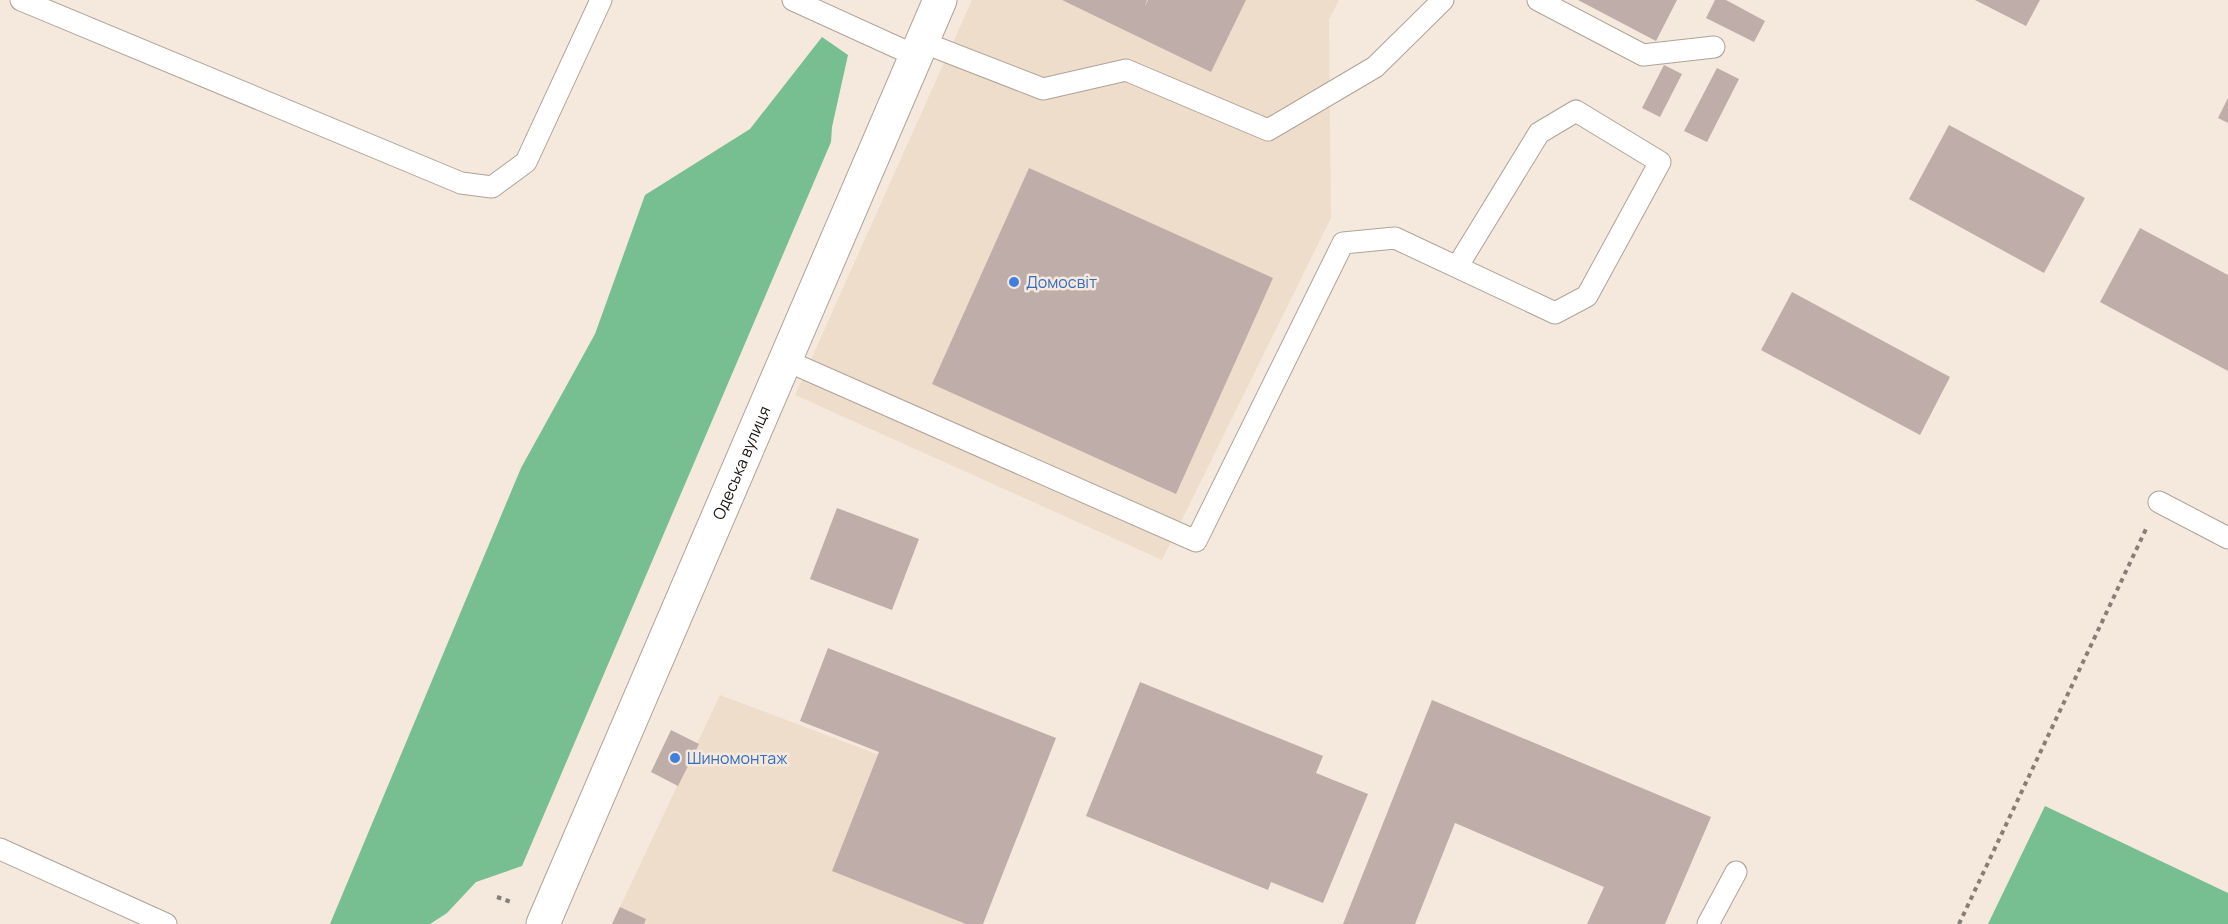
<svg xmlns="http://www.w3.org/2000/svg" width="2228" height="924" font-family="Manrope,sans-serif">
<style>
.built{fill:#efddcc}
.forest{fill:#77be90}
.building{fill:#beada9}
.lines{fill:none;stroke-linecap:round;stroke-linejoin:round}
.lane-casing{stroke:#aea398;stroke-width:23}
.secondary-casing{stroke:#aea398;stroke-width:35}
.path{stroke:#877f77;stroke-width:4;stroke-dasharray:4.5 4.5;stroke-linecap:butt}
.lane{stroke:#fff;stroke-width:21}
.secondary{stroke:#fff;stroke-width:33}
.shop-dot{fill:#3f7fe0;stroke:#f5e9dd;stroke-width:2}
.labels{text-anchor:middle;stroke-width:5;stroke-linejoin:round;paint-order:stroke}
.shop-label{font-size:16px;fill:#366cbe;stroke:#f5e9dd;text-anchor:start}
.street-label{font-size:16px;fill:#181410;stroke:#f5e9dd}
</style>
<rect width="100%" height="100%" fill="#f5e9dd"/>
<g class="built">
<path d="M972,0H1339L1329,20L1331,218L1162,560L795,395Z"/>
<path d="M720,695L1028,811L980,924H612Z"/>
</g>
<g class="forest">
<path d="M822,37L848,55L832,127L831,142L522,866L476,882L447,913L430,924H330L521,468L595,334L645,195L750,129Z"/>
<path d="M2045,806L2228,893V924H1988Z"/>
</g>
<g class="building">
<path d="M1062,0H1147L1145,6L1148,0H1246L1211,72Z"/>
<path d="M1578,0H1677L1656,41Z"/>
<path d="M1715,0H1726L1765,21L1754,42L1706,18Z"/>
<path d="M1975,0H2040L2026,26Z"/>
<path d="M1664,65L1682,74L1660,117L1642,108Z"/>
<path d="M1717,68L1739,79L1707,142L1684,131Z"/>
<path d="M2228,98V123L2218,118Z"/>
<path d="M1949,125L2085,198L2044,273L1909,199Z"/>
<path d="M1029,168L1273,278L1176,494L932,384Z"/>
<path d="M2140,228L2228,275V371L2100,302Z"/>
<path d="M1792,292L1950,377L1920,435L1761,350Z"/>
<path d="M837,508L919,539L892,610L810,579Z"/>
<path d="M828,648L1056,738L983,924H966L832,871L879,752L800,721Z"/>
<path d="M1140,682L1323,756L1316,773L1368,794L1323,903L1271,882L1268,890L1086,816Z"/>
<path d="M1432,700L1711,817L1665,924H1587L1604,887L1455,823L1415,924H1343Z"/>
<path d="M671,730L699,744L678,786L651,772Z"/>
<path d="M620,907L646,919L644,924H612Z"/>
</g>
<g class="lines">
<defs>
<g id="lane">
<path d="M21,0L461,183L492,187L526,162L601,0"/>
<path d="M793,0L916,56"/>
<path d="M1538,0L1643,55L1714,47"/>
<path d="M922,42L1043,89L1126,70L1268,130L1375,67L1443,0"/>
<path d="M785,360L1196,541L1343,243L1395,238L1555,313L1587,296L1660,162L1576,111L1539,133L1457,267"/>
<path d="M2159,502L2228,538"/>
<path d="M0,849L166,924"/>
<path d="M1708,924L1736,872"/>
</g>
<g id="secondary">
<path id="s1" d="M543,924L940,0"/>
</g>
</defs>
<use href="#lane" class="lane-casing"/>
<use href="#secondary" class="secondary-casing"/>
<g class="path">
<path d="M497,897L514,903"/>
<path d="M1959,924L2146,529"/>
</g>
<use href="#lane" class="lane"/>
<use href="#secondary" class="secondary"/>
</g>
<g class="shop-dot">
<circle cx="1014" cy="282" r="6"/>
<circle cx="675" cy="758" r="6"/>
</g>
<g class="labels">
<g class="shop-label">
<text x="1026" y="288">Домосвіт</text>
<text x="687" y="764">Шиномонтаж</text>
</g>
<g class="street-label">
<text dy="6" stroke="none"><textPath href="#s1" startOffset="502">Одеська вулиця</textPath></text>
</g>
</g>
</svg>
